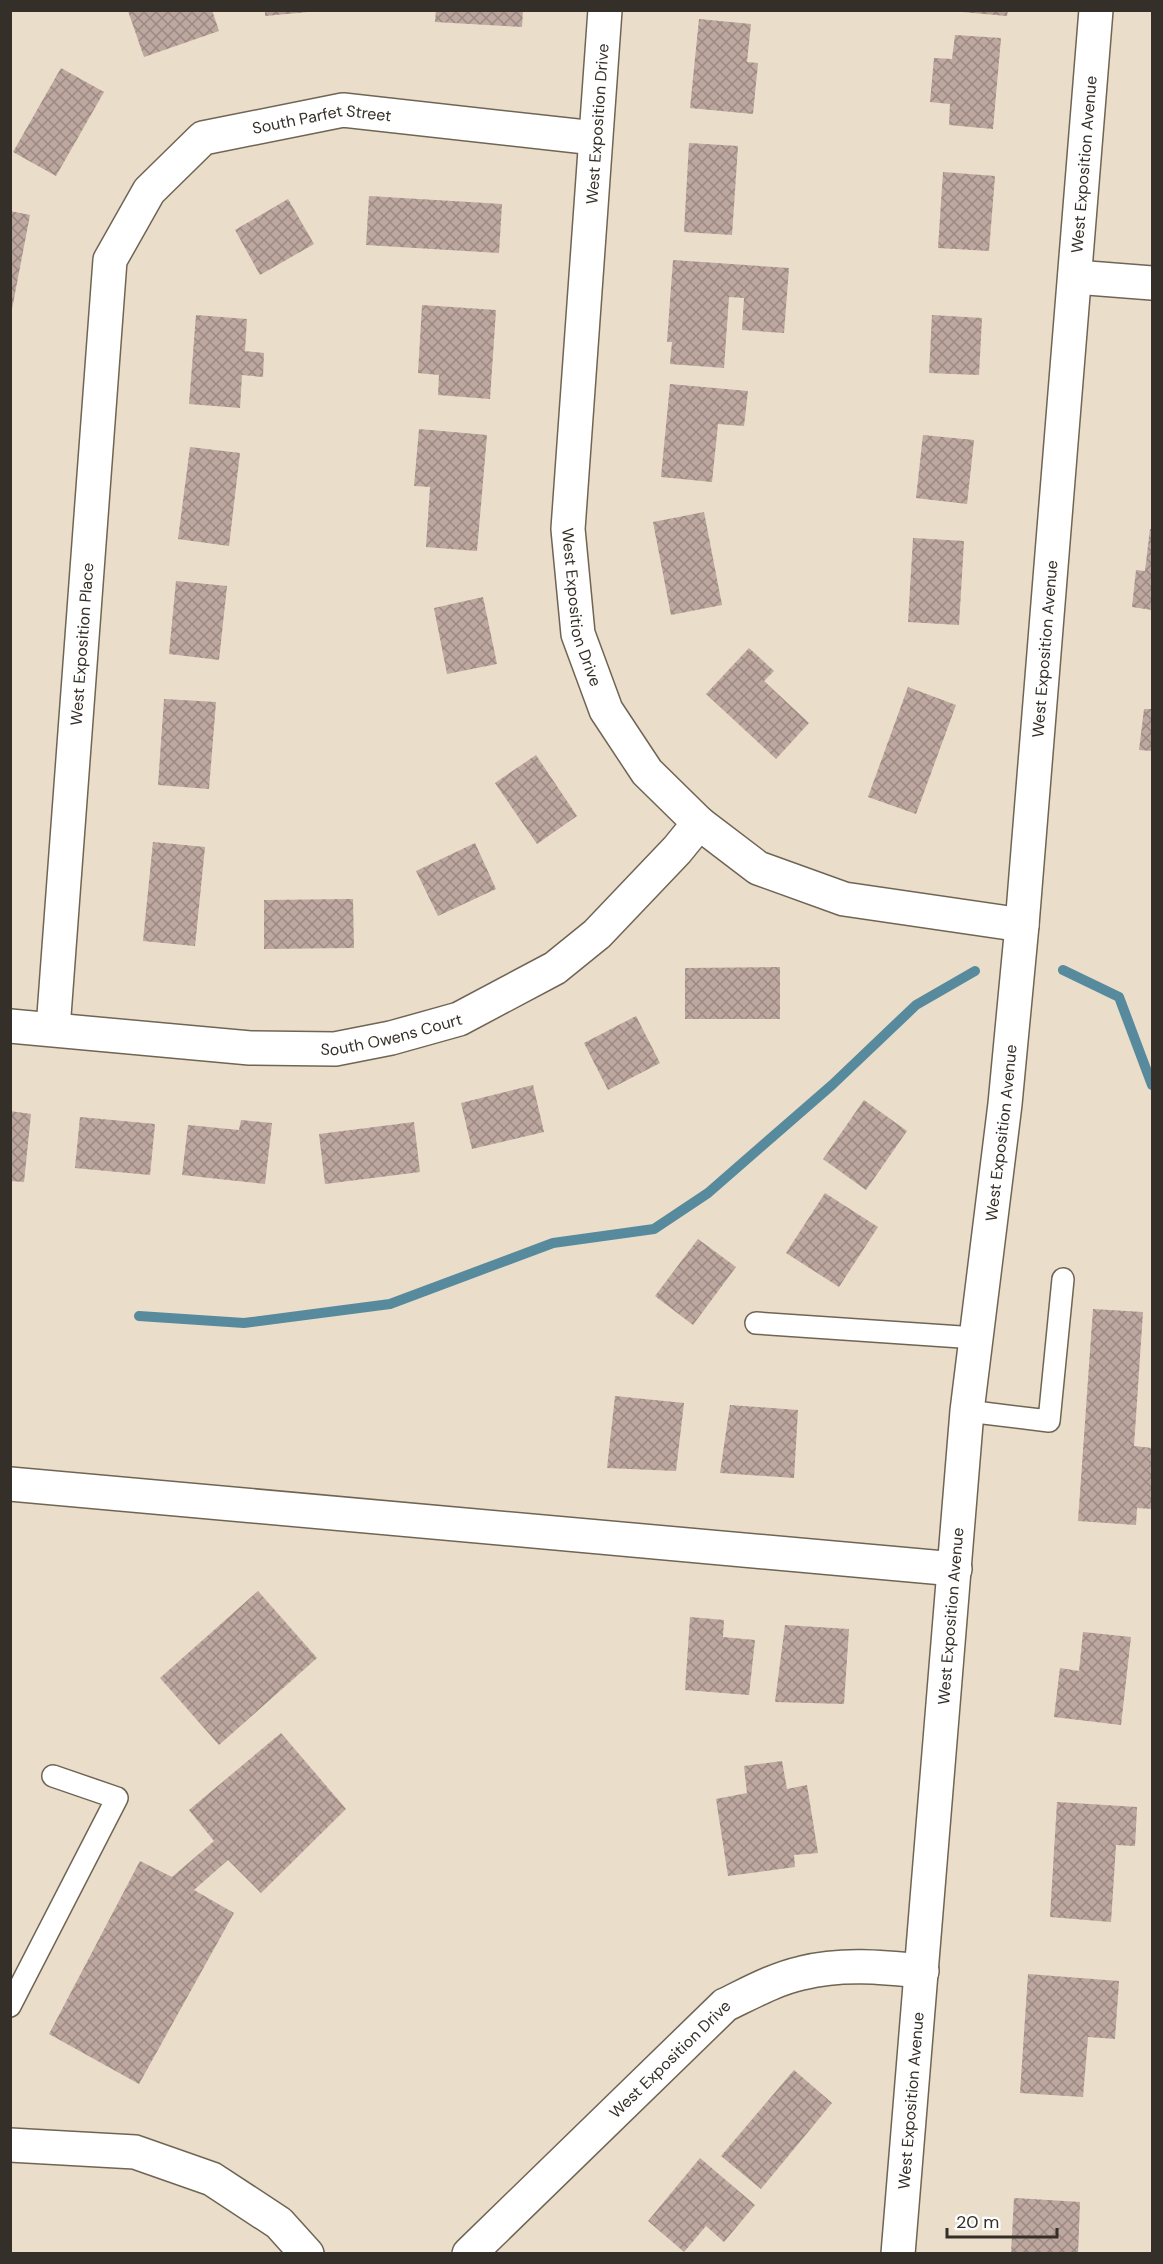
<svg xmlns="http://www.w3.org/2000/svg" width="1163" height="2264" font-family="'DM Sans',sans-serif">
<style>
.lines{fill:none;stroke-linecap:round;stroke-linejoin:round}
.stream{stroke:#578a9c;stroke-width:10}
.building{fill:url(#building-cross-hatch)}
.service-casing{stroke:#706554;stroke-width:24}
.minor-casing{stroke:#706554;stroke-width:36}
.service{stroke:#fff;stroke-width:21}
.minor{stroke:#fff;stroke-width:33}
.labels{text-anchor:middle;stroke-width:4.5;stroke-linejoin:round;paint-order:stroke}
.street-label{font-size:16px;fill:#342f28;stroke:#fff}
</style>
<defs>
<pattern id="building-cross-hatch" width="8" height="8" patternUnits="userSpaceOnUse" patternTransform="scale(1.5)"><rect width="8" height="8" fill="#bda79f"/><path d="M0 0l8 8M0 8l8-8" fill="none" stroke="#9a8882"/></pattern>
</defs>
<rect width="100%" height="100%" fill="#eaddca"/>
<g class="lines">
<g class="stream">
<path d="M1063,970L1119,997L1152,1085"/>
<path d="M139,1316L244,1323L390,1304L553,1243L654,1229L708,1193L832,1085L916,1005L975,971"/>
</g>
</g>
<g class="building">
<path d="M131,10H212L219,31L144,57L128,11Z"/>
<path d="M265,10H308V12L265,16Z"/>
<path d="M436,10H523L522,27L435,22Z"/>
<path d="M962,10H1008L1007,16L962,12Z"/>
<path d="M699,19L751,24L747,62L758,63L753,114L690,108Z"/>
<path d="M955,35L1001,38L993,129L949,125L950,104L930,102L934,58L952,59Z"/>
<path d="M61,68L104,92L56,176L13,152Z"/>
<path d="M689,143L738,146L732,235L684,232Z"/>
<path d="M943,172L995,176L989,251L938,248Z"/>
<path d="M369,196L502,204L499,253L366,245Z"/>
<path d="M288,199L314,244L260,275L235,230Z"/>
<path d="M10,211L30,215L12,309H10Z"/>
<path d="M673,260L789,268L784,333L742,330L744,298L729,297L724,368L670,364L672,342H667Z"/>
<path d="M422,305L496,310L490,399L438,395L439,375L418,373Z"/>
<path d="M196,315L247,319L245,351L264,353L263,377L242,375L240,408L189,404Z"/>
<path d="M932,315L982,318L979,375L929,373Z"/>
<path d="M670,384L748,391L744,426L718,424L712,482L661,477Z"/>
<path d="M419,429L487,435L477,551L426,547L430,487L414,486Z"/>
<path d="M923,435L974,440L967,504L916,498Z"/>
<path d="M190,447L240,453L229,546L178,539Z"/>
<path d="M704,512L722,605L671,615L653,522Z"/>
<path d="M1150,529H1152V610L1132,607L1136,570L1145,571Z"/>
<path d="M913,538L964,541L959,625L908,622Z"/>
<path d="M176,581L227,586L219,660L169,654Z"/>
<path d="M483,597L497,664L447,674L434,608Z"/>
<path d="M749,648L774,671L764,681L809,723L776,759L706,694Z"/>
<path d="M908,687L956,705L916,814L868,797Z"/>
<path d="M164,699L216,702L209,789L158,785Z"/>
<path d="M1144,709H1152V751L1139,750Z"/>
<path d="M536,755L577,816L537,844L495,783Z"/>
<path d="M153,842L205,847L195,946L143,941Z"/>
<path d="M475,843L496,889L438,916L416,871Z"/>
<path d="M353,899L354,948L264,949V900Z"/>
<path d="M780,967V1019H685V968Z"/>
<path d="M636,1016L660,1063L608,1090L584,1043Z"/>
<path d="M533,1085L544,1132L472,1149L461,1103Z"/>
<path d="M864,1100L907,1131L866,1190L823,1159Z"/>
<path d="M10,1111L31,1114L24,1182L10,1181Z"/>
<path d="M80,1117L155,1124L150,1175L75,1168Z"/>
<path d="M241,1120L272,1123L265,1184L182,1175L188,1125L239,1130Z"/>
<path d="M414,1122L420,1172L325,1184L319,1134Z"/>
<path d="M825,1193L878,1227L839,1287L786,1253Z"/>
<path d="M698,1239L736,1267L693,1325L655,1296Z"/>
<path d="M1093,1309L1143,1312L1134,1446L1152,1448V1509L1137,1508L1136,1525L1078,1521Z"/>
<path d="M615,1396L684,1403L676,1471L607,1468Z"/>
<path d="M730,1405L798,1410L794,1478L720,1473Z"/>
<path d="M258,1591L317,1658L219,1745L160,1678Z"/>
<path d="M690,1617L724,1620L723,1637L755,1640L749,1695L685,1690Z"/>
<path d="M785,1625L849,1629L844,1704L775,1702Z"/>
<path d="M1083,1632L1131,1637L1121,1725L1054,1717L1060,1668L1079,1671Z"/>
<path d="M281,1733L346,1809L261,1893L228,1860L194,1890L234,1913L139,2084L49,2034L140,1861L172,1877L214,1841L189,1810Z"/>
<path d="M782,1761L787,1789L807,1785L818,1853L794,1855L795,1867L728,1876L716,1799L747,1793L744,1766Z"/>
<path d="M1057,1802L1137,1807L1135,1846L1116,1845L1111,1922L1050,1917Z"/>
<path d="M1028,1974L1119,1981L1115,2039L1088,2037L1083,2097L1020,2093Z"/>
<path d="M794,2070L832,2103L761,2189L721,2156Z"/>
<path d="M700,2158L755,2205L724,2242L706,2226L684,2252L648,2221Z"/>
<path d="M1014,2198L1080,2202L1078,2254H1011Z"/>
</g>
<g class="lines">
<defs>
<g id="service">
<path d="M756,1323L976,1338"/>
<path d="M967,1411L1049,1421L1063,1279"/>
<path d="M10,2006L117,1798L53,1776"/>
</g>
<g id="minor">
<path id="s1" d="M605,10L568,529L578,634L606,710L647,772L699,823L758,868L844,899L1022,925"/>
<path d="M1075,277L1152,283"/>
<path id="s2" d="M10,1026L250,1048L335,1049L391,1038L459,1019L555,968L597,934L677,850L699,823"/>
<path id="s3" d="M53,1029L110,260L149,191L203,138L343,110L595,138"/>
<path d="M10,1484L955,1569"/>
<path d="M10,2145L135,2152L212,2179L279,2223L307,2254"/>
<path id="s4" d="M469,2254L725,2005C750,1993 775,1979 802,1973C841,1963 882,1967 922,1971"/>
<path id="s5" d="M898,2254L967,1411L1005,1104L1022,925L1096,10"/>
</g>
</defs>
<use href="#service" class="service-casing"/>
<use href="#minor" class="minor-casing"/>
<use href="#service" class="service"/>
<use href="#minor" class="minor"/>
</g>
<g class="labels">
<g class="street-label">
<text dy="6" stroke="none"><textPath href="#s3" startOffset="1047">South Parfet Street</textPath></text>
<text transform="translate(597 124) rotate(-86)" y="6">West Exposition Drive</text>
<text dy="6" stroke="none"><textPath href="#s5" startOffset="2098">West Exposition Avenue</textPath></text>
<text dy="6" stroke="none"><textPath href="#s1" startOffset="600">West Exposition Drive</textPath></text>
<text dy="6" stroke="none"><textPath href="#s3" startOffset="386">West Exposition Place</textPath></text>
<text dy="6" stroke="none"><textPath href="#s5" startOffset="1612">West Exposition Avenue</textPath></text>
<text dy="6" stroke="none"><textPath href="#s2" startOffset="384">South Owens Court</textPath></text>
<text dy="6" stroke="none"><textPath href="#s5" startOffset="1126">West Exposition Avenue</textPath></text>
<text dy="6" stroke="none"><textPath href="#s5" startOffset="640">West Exposition Avenue</textPath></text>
<text dy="6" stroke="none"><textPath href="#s4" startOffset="280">West Exposition Drive</textPath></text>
<text dy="6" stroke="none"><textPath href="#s5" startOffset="154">West Exposition Avenue</textPath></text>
</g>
</g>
<rect width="1163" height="2264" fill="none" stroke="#342f28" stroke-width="24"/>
<path d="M947 2228v9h110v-9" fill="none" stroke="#342f28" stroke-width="3"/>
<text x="956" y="2228" font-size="18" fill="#342f28" stroke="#ffffff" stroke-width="4.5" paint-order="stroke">20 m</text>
</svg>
